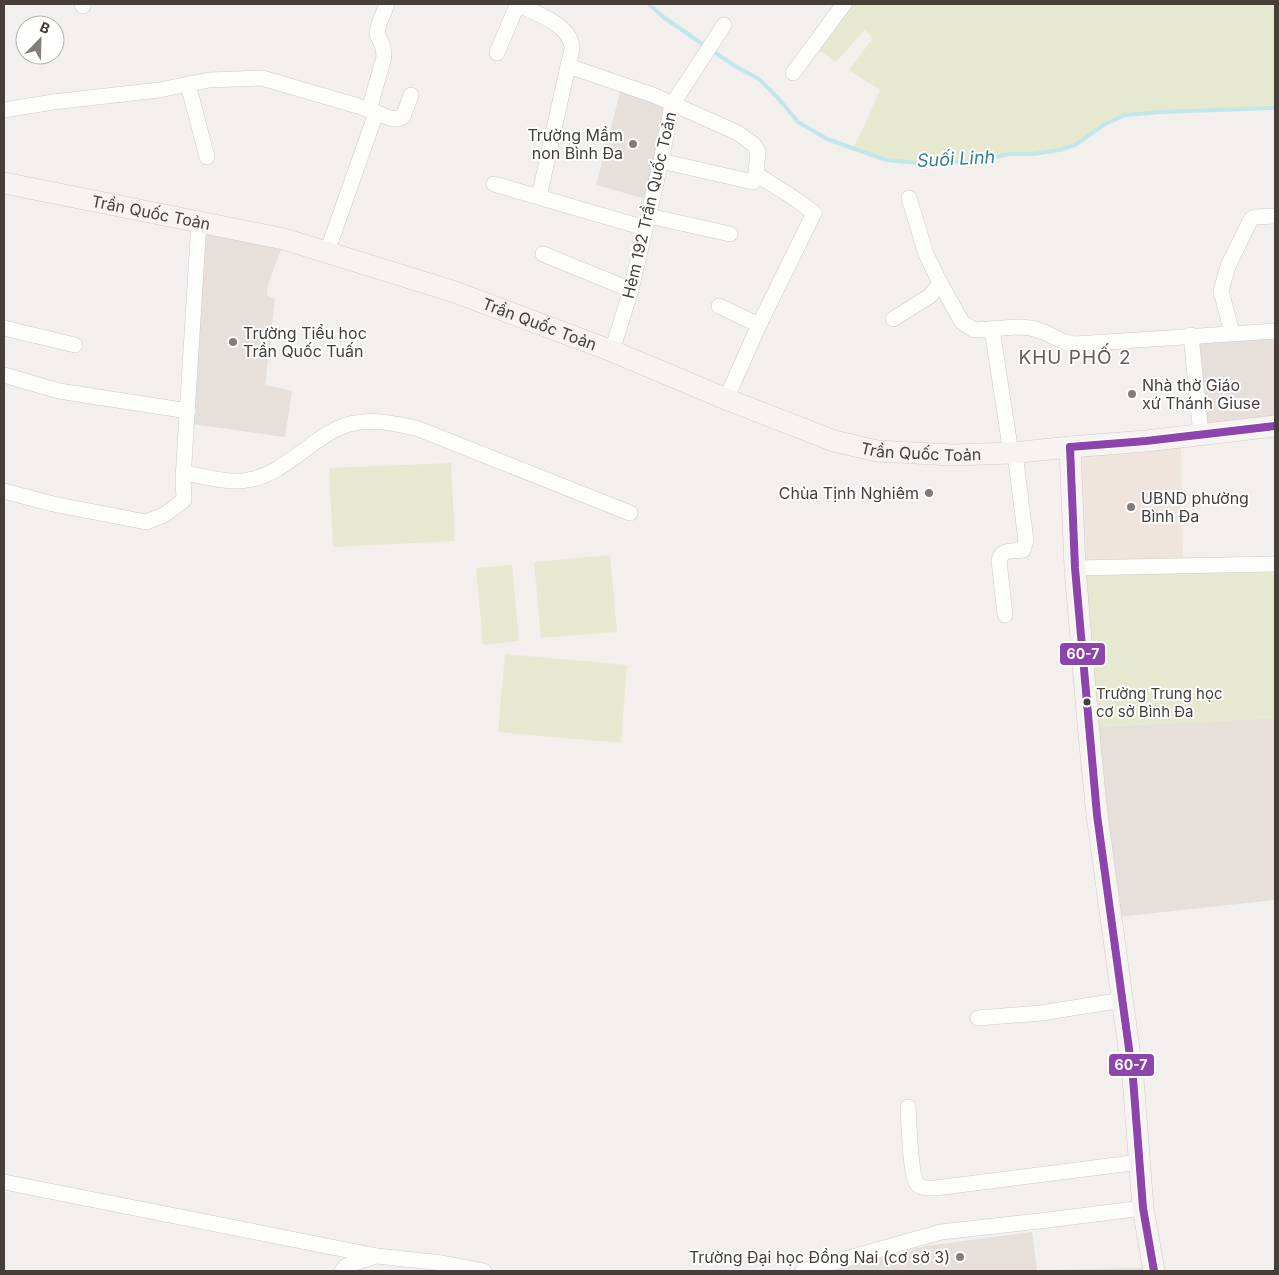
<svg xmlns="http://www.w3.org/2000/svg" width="1279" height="1275" font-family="Inter,sans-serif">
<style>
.commercial{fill:#f0e4de}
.education{fill:#e7dfd9}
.green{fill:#e6e9d0}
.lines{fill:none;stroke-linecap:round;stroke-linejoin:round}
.stream{stroke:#c2e7eb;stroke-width:4}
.street-casing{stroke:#cecbc9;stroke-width:16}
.secondary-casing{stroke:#d2cbc6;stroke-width:22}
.street{stroke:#fdfdfc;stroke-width:15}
.secondary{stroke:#f6f3f1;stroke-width:21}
.bus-1-casing{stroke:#fff;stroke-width:11}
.bus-1{stroke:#8e44ad;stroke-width:8}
.poi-dot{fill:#837c78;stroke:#fff;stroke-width:2}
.bus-dot{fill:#473e39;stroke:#fff;stroke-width:2}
.labels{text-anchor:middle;stroke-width:4;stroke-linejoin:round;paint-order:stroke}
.bus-label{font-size:15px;fill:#473e39;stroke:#fff;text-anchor:start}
.poi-label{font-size:16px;fill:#473e39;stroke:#fff;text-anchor:end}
.street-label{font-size:16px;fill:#473e39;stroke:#fff}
.water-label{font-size:18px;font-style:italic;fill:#337f8b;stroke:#fff}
.quarter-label{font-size:19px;letter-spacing:1px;fill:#695951;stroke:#fff}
.line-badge{stroke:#fff;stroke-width:2}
.badge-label{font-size:14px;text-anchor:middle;font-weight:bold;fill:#fff}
</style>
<rect width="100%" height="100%" fill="#f2efed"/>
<path class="commercial" d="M1181,445L1183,560L1082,563L1079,454Z"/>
<g class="education">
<path d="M621,89L666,108L651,169L646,199L596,185Z"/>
<path d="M203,232L282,247L268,284L267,295L275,299L265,385L292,391L285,437L192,424Z"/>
<path d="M1275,336V419L1205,427L1197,340Z"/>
<path d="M1275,718V900L1118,917L1096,727Z"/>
<path d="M1032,1232L1037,1270L1144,1268L1145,1271H830L926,1246Z"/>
</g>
<g class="green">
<path d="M850,4H1275V108L1125,115L1105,124L1075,145L1059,150L1034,154H1009L983,160L931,164L886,160L854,148L880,90L849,70L873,38L865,30L836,62L817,49Z"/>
<path d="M451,463L455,541L333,547L329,468Z"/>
<path d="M610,555L617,632L541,638L534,562Z"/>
<path d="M512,565L519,641L483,645L476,568Z"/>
<path d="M1275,568V718L1096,727L1083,573Z"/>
<path d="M505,654L627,665L621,743L498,732Z"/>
</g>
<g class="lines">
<g class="stream">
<path d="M649,4L662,16L705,46"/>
<path d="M711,50L735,66L759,79L778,98L798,122L827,139L886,160L931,164L983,160L1009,154H1034L1059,150L1075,145L1105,124L1125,115L1161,112L1275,108"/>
</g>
<defs>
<g id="street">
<path d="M82,4L83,6"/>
<path d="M497,53L515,10L517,7L521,6C538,14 570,25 572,47C572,53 569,60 568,66"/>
<path d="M793,73L844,4"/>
<path d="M188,84L207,157"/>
<path d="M4,110L53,102L159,90L209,80L262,78L358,106L375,112V116L327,252"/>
<path d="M369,110L384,57L383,47L377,34L379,24L387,4"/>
<path d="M375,112C383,115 394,122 403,117L411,95"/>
<path d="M661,161L753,182L756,174L797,200L814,213L759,325L726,399"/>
<path d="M494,184L645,228"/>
<path d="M539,197L568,66L653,95L738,133L754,145L758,152L756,174"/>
<path d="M909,198L926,254L940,283L962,322L974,330L1019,327L1031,328L1044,332L1064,342L1075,344L1275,331"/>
<path d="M649,216L730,234"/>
<path d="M543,254L631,290"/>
<path d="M719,306L759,325"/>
<path d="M893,319L930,296L940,283"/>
<path d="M4,328L75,345"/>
<path d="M992,329L1011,453"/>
<path d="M1232,333L1221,291L1228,266L1251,219L1255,217L1275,216"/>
<path d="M1191,335L1201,435"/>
<path d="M612,351L631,290L661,161L672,105L724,25"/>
<path d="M4,375L59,391L188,411"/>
<path d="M184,473C204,476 228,484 248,480C288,474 319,428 355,423C376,419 396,424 416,428L630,513"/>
<path d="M4,491L53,504L146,522L164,515L184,500L183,479L199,222"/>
<path d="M1075,568L1275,564"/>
<path d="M1005,615L999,560C1003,548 1012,552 1023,550L1026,541L1015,453"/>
<path d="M978,1018L1041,1013L1123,1000"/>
<path d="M908,1107C909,1121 910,1174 917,1184C921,1189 931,1188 936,1188L1140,1162"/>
<path d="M4,1182L377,1256L442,1263L484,1271"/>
<path d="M342,1271L346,1266L376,1256"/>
<path d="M803,1271L941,1232L1048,1220L1143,1208"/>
</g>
<g id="secondary">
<path id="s1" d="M4,183L284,239L455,292L612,351L726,399L834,441L877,451L953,455L1011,453L1070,447L1146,441L1275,426"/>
<path d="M1070,447L1075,568L1088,724L1097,815L1133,1078L1143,1208L1154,1271"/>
</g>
</defs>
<use href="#street" class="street-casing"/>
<use href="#secondary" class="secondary-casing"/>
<use href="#street" class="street"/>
<use href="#secondary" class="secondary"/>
<defs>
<g id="bus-1">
<path d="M1070,447L1075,568L1097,815L1133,1078L1143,1208L1154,1271"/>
<path d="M1070,447L1146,441L1275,426"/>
</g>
</defs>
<use href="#bus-1" class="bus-1-casing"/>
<use href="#bus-1" class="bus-1"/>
</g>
<g class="poi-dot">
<circle cx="633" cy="144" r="5"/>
<circle cx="233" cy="342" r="5"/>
<circle cx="1132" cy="394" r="5"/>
<circle cx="929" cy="493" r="5"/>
<circle cx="1131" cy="507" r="5"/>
<circle cx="960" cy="1257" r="5"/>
</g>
<circle class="bus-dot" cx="1087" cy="702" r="4.5"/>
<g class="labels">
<g class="bus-label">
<text x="1096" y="699">Trường Trung học<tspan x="1096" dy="18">cơ sở Bình Đa</tspan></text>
</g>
<g class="poi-label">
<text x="623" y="141">Trường Mầm<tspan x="623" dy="18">non Bình Đa</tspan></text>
<text x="243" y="339" text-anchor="start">Trường Tiểu học<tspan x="243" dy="18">Trần Quốc Tuấn</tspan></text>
<text x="1142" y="391" text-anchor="start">Nhà thờ Giáo<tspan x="1142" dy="18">xứ Thánh Giuse</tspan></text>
<text x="919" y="499">Chùa Tịnh Nghiêm</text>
<text x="1141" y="504" text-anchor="start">UBND phường<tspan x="1141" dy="18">Bình Đa</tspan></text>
<text x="950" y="1263">Trường Đại học Đồng Nai (cơ sở 3)</text>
</g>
<g class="street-label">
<text transform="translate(649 205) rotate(-77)" y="6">Hẻm 192 Trần Quốc Toản</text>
<text dy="6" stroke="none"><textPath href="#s1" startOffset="150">Trần Quốc Toản</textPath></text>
<text dy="6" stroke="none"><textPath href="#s1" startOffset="555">Trần Quốc Toản</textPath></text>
<text dy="6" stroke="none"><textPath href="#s1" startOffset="960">Trần Quốc Toản</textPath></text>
</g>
<g class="water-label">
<text transform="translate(956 159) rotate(-3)" y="6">Suối Linh</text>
</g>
<g class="quarter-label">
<text x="1075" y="364">KHU PHỐ 2</text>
</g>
</g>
<g class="line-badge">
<rect x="1059" y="642" width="47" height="24" rx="5" fill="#8e44ad"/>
<rect x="1108" y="1053" width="47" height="24" rx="5" fill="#8e44ad"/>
</g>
<g class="badge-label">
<text x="1083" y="659">60-7</text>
<text x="1131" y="1070">60-7</text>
</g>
<rect width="1279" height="1275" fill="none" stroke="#473e39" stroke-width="10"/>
<g transform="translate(40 40) rotate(23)"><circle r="24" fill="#ffffff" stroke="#b5b2b0"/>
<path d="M0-4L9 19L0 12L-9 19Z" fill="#837c78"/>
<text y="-8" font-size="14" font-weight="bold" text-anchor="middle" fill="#473e39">B</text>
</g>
</svg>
